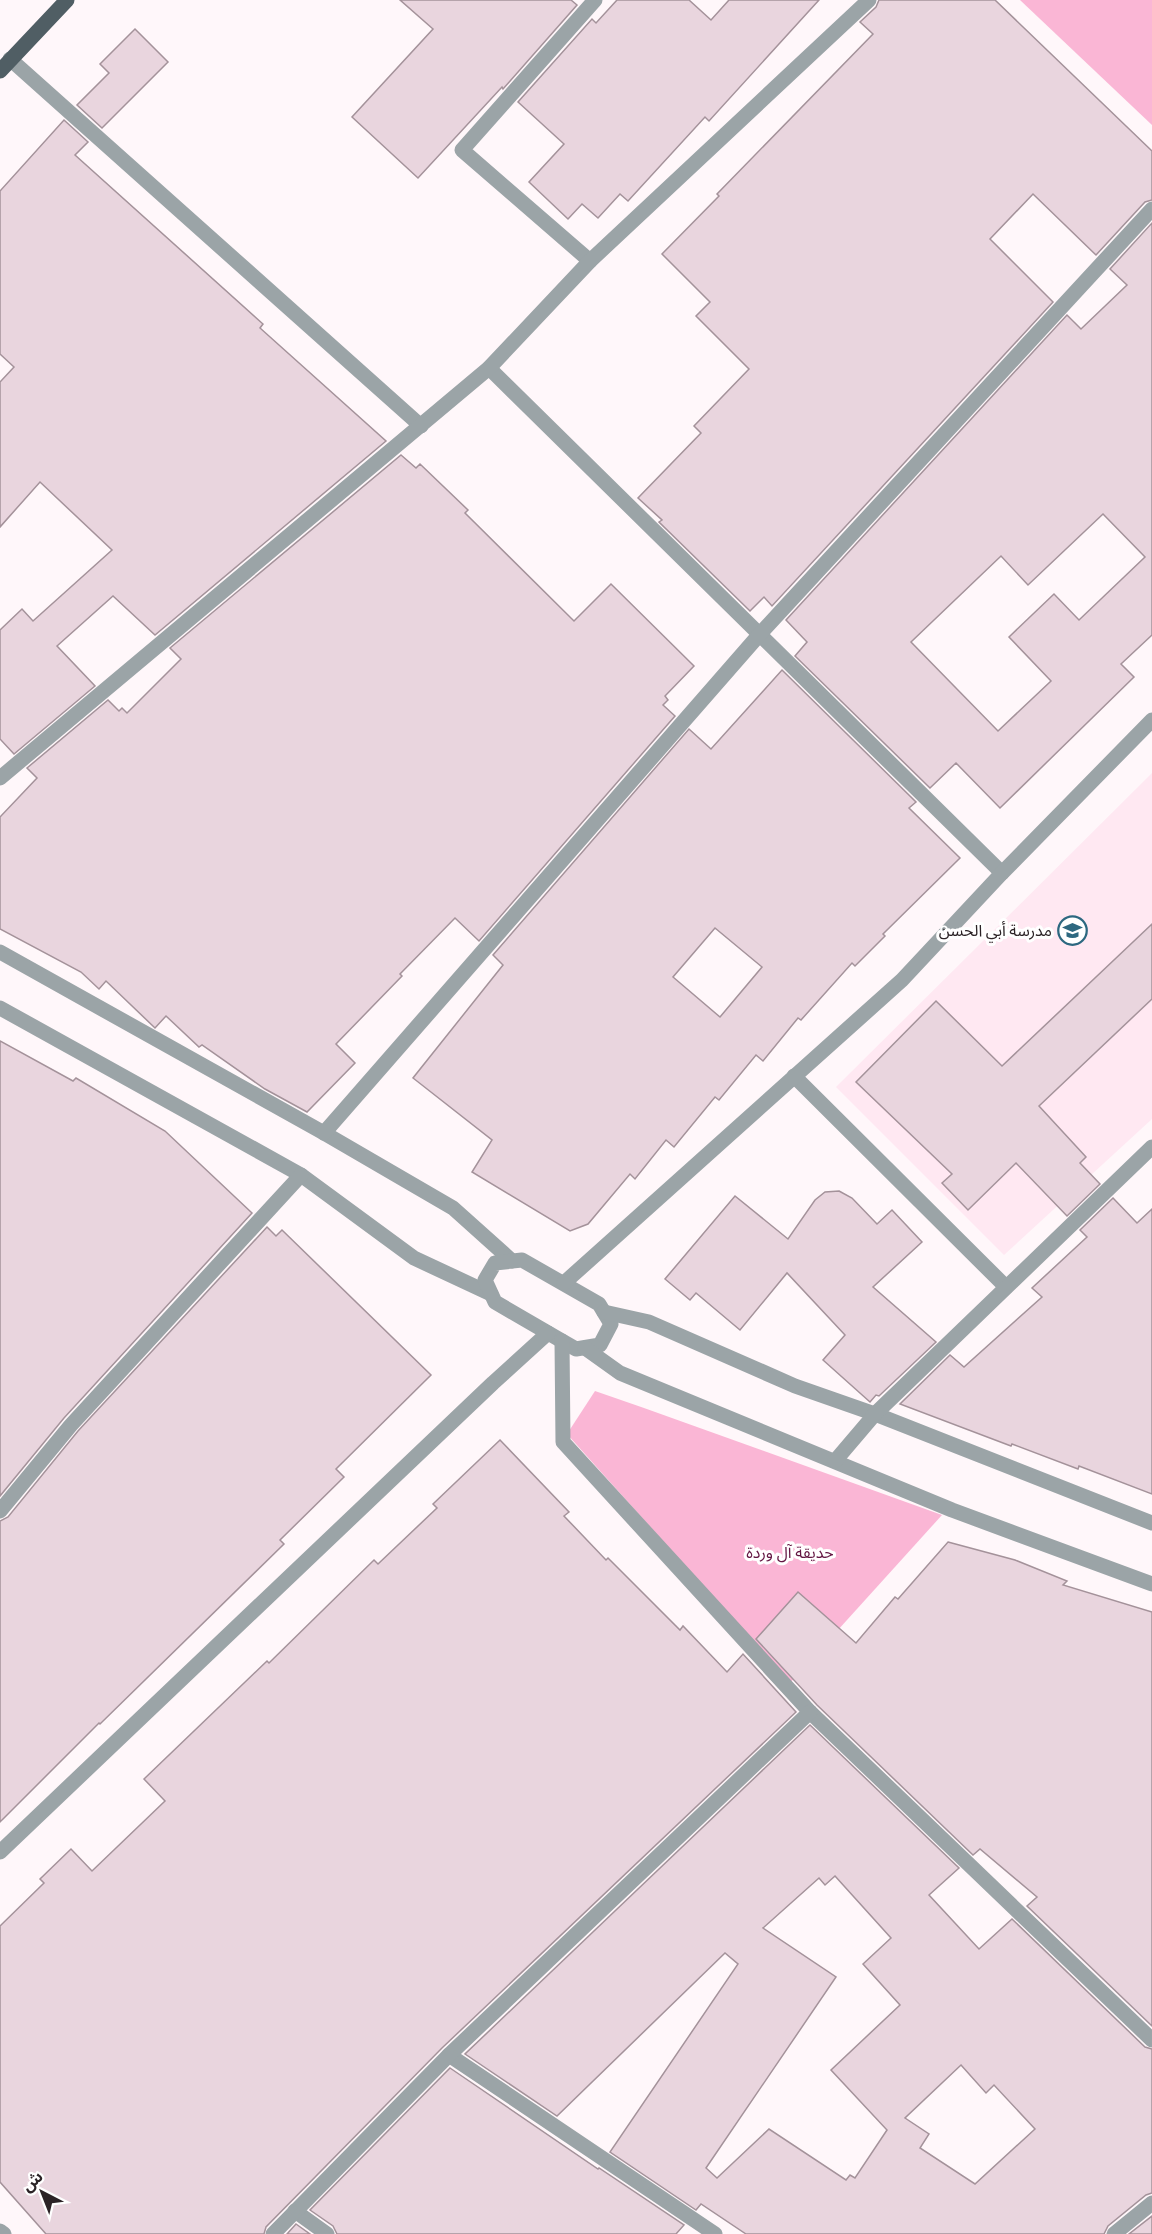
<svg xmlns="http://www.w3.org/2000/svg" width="1152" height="2234" font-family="'Roboto Condensed','Noto Sans Arabic',sans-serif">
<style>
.built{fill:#ffe8f2}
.green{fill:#fab6d5}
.building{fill:#e9d5de;stroke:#a4929a;stroke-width:1.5;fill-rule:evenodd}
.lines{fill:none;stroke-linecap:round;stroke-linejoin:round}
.minor{stroke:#9ba4a7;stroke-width:15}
.major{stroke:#505e64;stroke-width:15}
.labels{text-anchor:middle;stroke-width:6;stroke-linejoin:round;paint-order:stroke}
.poi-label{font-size:16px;fill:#2b2326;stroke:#fff;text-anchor:end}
.park-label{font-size:16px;fill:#631542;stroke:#fff}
</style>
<rect width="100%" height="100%" fill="#fff7fa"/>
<path class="built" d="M1152,773V1119L1004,1255L836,1087Z"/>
<g class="green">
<path d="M1020,0H1152V125Z"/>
<path d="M595,1391L644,1408L942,1515L790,1683L567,1434Z"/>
</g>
<g class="building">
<path d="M400,0H571L577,5L503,89L502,87L418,178L352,117L433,29Z"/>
<path d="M617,0H689L711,20L729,0H819L709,121L705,117L628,201L620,194L598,218L582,204L568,219L529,182L564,144L518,102L592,19L596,23Z"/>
<path d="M879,0H995L1152,151V200L1145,202L1096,255L1033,194L990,239L1053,302L772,606L764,597L750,611L659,522L662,520L638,498L701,433L694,426L749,369L696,316L710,302L662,254L719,196L717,194L873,34L860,22L876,7Z"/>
<path d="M135,29L168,62L102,128L77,105L109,73L100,64Z"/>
<path d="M64,120L88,142L75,155L263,324L260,328L386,441L155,635L113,596L57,646L95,686L14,754L0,739V630L22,609L33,621L112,550L40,482L0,527V382L14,367L0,354V191Z"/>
<path d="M1152,223V635L1121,664L1134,677L1000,808L956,763L930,788L795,656L807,642L786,620L1067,315L1081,329L1127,285L1110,269ZM1103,514L1145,557L1079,620L1054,594L1009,637L1051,681L998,731L911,642L1001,556L1028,585Z"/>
<path d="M401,455L416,468L420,464L468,510L465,513L574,621L611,584L694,666L665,696L668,700L663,705L675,716L479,941L455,918L400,974L402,976L336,1044L355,1063L307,1112L265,1089L202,1045L199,1047L166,1016L155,1028L106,981L99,989L81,972L0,929V817L37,778L27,768L108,700L119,711L122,708L127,713L181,659L170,648Z"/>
<path d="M782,670L916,802L909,808L960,858L883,934L885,936L855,966L852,963L801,1020L798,1018L763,1061L756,1055L719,1100L715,1097L674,1147L666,1140L635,1179L630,1174L588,1224L570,1231L472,1172L492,1140L413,1078L503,965L493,955L689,729L711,749ZM715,928L762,967L720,1017L673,977Z"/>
<path d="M1152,924V999L1039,1106L1086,1157L1080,1163L1100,1184L1067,1216L1016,1163L968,1210L942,1183L952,1174L856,1082L936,1001L1002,1066Z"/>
<path d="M0,1041L73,1081L76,1078L165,1131L252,1213L64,1418L0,1496Z"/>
<path d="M839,1191L852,1198L877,1224L892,1210L922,1242L873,1287L936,1342L879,1396L876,1395L870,1402L823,1360L845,1335L787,1273L740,1330L696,1293L690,1300L665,1279L735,1196L788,1239L815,1200L825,1192Z"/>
<path d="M1113,1198L1137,1223L1152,1209V1494L1079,1466L1078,1469L1012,1444L1011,1446L900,1404L950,1355L964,1367L1042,1297L1032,1288L1087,1237L1080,1230Z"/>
<path d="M267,1227L276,1236L282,1230L431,1375L336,1469L344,1477L280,1540L284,1544L100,1724L99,1723L0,1822V1521L8,1517L78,1431Z"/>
<path d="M500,1440L569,1512L564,1516L606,1560L608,1558L680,1630L683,1626L727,1672L743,1654L796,1712L442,2048L266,2227L264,2234H46L0,2182V1926L44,1883L40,1879L71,1849L92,1871L165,1801L144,1779L267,1661L269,1663L374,1560L378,1564L437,1508L433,1504Z"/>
<path d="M948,1542L1015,1560L1067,1581L1063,1585L1152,1612V2026L1027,1906L1037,1897L980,1849L973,1855L817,1705L756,1639L798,1592L856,1643L895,1597L898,1599Z"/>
<path d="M810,1725L959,1868L929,1895L979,1949L1012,1919L1145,2047L1152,2049V2193L1146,2195L1108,2226L1104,2234H746L701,2204L696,2210L610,2152L738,1964L725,1953L557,2116L465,2054ZM835,1876L891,1938L863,1964L900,2005L831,2070L887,2130L855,2178L850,2175L846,2180L769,2129L717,2178L706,2168L836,1977L763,1928L819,1878L825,1885ZM961,2065L986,2093L994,2085L1035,2129L975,2184L920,2148L929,2134L905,2118Z"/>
<path d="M450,2068L598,2169L599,2168L684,2225L676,2234H337L333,2226L310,2210Z"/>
<path d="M1152,2216V2234H1129Z"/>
<path d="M296,2224L310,2234H287Z"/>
</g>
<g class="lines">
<g class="minor">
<path d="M10,59L421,426"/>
<path d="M590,261L462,150L595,0"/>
<path d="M489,368L1002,873"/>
<path d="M0,778L489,368L590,261L869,0"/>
<path d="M0,952L324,1133L453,1208L512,1261"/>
<path d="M0,1008L301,1175L414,1258L491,1294"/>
<path d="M794,1076L1006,1287"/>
<path d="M324,1133L759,635L1152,209"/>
<path d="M522,1260L599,1304L611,1324L600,1345L576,1349L562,1341L495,1302L485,1280L495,1263Z"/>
<path d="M564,1283L902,980L1002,873L1152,720"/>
<path d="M604,1312L649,1322L795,1386L875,1414L1152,1523"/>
<path d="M562,1341L563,1442L810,1712L1152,2040"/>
<path d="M585,1348L620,1373L952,1510L1152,1584"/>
<path d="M835,1461L875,1414L1152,1147"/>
<path d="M0,1511L71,1425L301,1175"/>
<path d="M0,1852L493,1383L548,1333"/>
<path d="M449,2055L715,2234"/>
<path d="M295,2211L327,2234"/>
<path d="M0,2231L4,2234"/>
<path d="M273,2234L449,2055L810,1712"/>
<path d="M1114,2234L1152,2203"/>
</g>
<path class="major" d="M0,71L67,0"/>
</g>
<defs>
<symbol id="school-ring" viewBox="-11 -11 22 22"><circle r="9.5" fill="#fff" stroke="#2d6880" stroke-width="1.5"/><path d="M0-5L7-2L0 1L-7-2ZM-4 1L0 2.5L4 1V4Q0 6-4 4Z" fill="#2d6880"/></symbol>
</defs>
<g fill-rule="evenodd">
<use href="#school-ring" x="1056" y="914" width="33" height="33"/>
</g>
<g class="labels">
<g class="poi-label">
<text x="1052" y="936">مدرسة أبي الحسن</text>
</g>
<g class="park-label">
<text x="790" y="1558">حديقة آل وردة</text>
</g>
</g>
<g transform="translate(42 2192) rotate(318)" stroke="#ffffff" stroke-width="4.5" paint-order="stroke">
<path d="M0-4.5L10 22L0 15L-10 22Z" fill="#2b2326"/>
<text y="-9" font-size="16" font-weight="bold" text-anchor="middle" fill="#2b2326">ش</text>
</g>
</svg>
